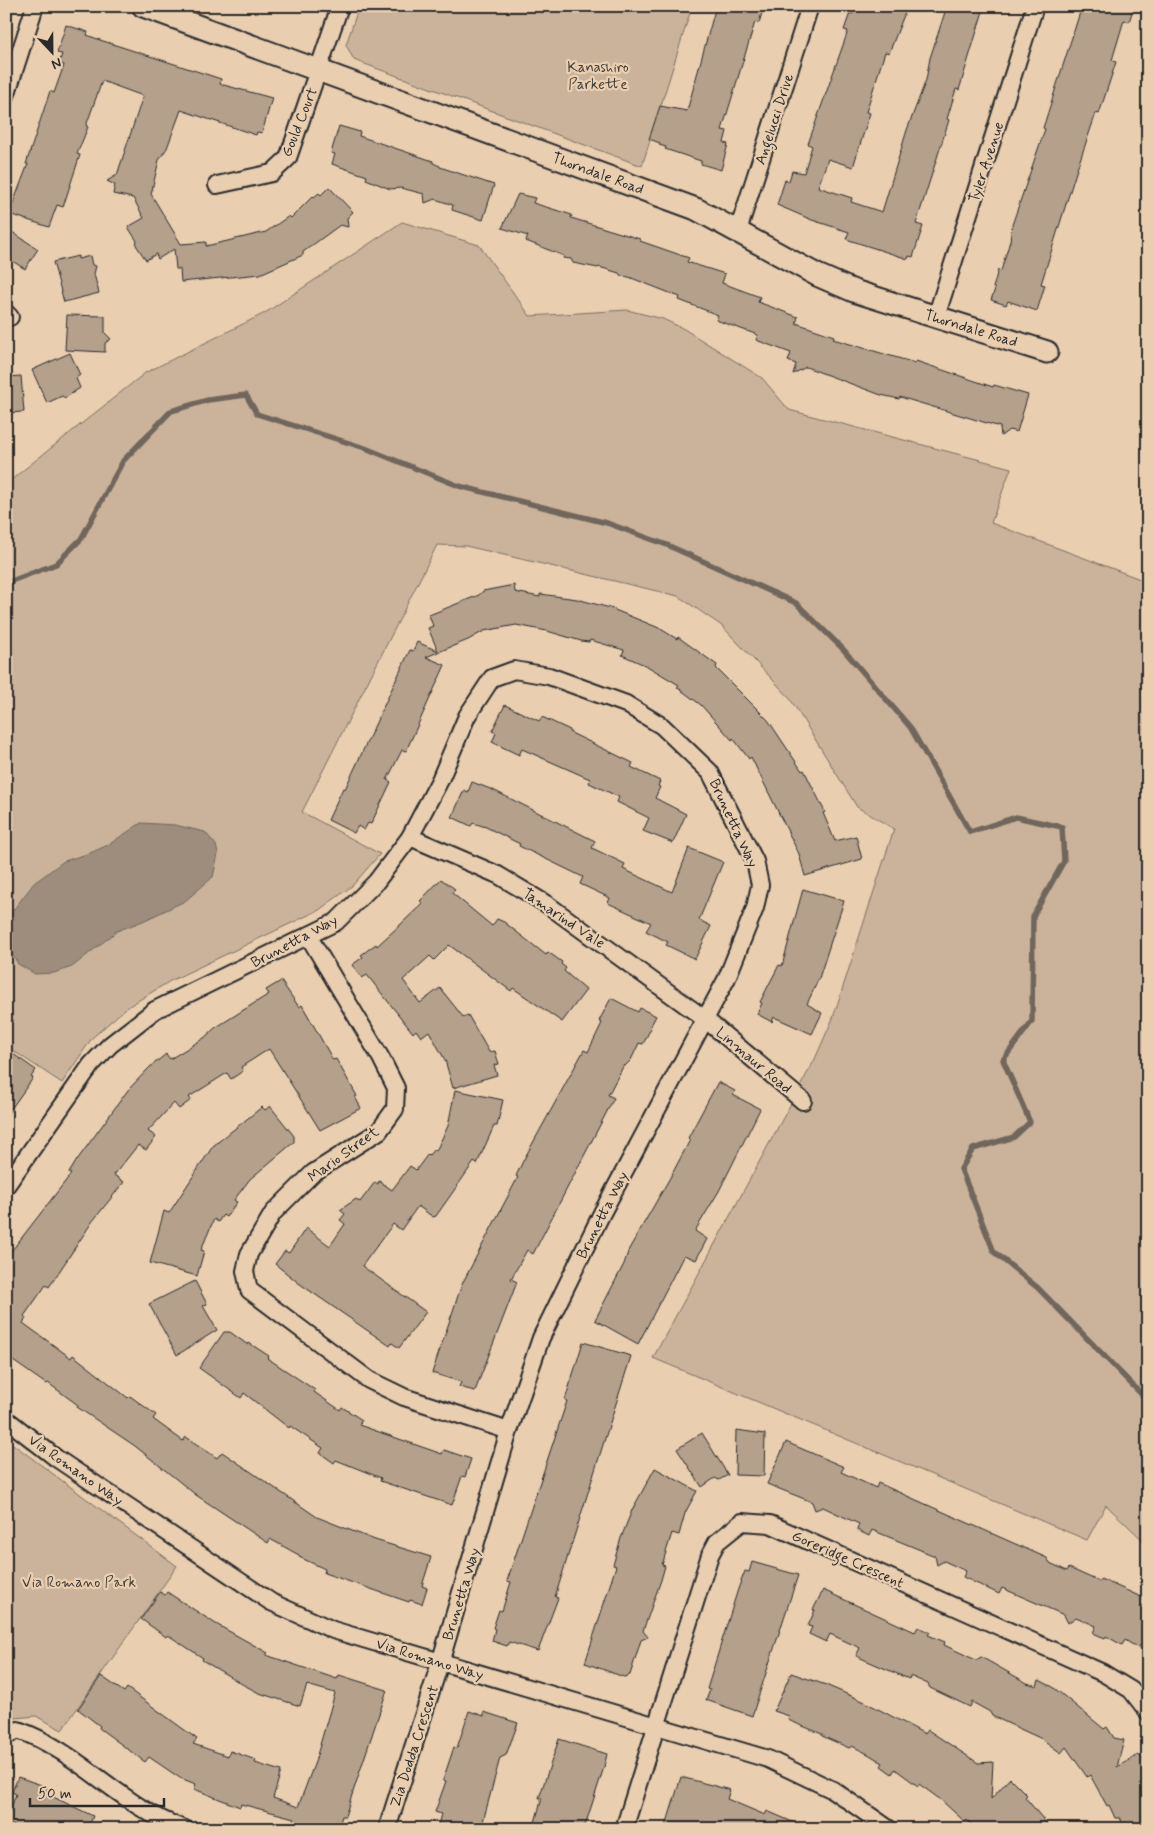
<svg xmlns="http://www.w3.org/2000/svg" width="1154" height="1835" font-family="Mynerve,sans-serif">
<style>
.green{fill:#cab39a;stroke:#7a6f62}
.water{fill:#9e8d7b;stroke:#70665b}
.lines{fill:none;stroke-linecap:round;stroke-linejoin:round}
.stream{stroke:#70665b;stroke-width:5.5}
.building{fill:#b4a08b;stroke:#2b2b2b}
.minor-casing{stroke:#2b2b2b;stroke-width:20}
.tertiary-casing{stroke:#2b2b2b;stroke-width:25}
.minor{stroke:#e9ceb0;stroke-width:16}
.tertiary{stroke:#e9ceb0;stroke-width:21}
.labels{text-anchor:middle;stroke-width:4.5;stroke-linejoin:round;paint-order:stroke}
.park-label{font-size:15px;fill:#433f3c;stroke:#e9ceb0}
.street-label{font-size:15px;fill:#2b2b2b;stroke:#e9ceb0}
</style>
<rect width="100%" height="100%" fill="#e9ceb0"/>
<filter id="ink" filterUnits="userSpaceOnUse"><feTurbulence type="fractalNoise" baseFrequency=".02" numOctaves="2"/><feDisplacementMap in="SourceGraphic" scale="10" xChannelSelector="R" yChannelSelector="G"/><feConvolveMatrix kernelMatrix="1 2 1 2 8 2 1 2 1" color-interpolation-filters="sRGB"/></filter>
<g filter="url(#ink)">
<g class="green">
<path d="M359,6H692L642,166L354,60L346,45Z"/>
<path d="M402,222L479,245L530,316L627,310L663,319L684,329L762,378L789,410L1011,468L991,523L1148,582V1545L1106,1505L1087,1540L653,1358L815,1059L833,1018L894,829L857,807L789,697L722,626L678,596L466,546L437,545L302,812L380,854L352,886L319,910L170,981L126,1008L92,1038L62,1083L6,1046V484L145,373L265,313Z"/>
<path d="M6,1439L177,1566L62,1730L36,1716L6,1719Z"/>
</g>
<path class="water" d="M141,823L175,825L205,832L216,845L218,854L213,877L185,901L143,921L117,931L72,967L54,973L35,974L18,964L8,946L11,913L34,883L64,861L90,853L108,845Z"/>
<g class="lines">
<path class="stream" d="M6,583L56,564L81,539L123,461L171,411L208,400L246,395L257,414L365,448L459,486L607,523L667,545L796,603L843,649L910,727L970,832L1016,817L1062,827L1064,861L1033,916L1032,1021L1003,1060L1030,1122L1014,1137L973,1149L961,1169L994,1252L1038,1288L1148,1401"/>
</g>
<g class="building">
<path d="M716,6H764L759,23L755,22L722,130L727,131L724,143L728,144L721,170L701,164V161L665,149L666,147L659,145L660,143L649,139L660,106L687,111Z"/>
<path d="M855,6H902V9L906,10L889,53L885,52L866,112L870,113L853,167L828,159L818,187L852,198L851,202L882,212L907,130L926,80L930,58L947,6H980L979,10L983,11L959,90L956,89L947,119L949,120L916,224L923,226L913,257L909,256L908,259L846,239L849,232L812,220L777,205L785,180L789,181L792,171L804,173L812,146L808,144L848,31L844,30L850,13L853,14Z"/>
<path d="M1082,6H1134L1129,22L1124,20L1112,60L1116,62L1099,114L1096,113L1077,169L1041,284L1045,285L1037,311L1008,301L1006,305L991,300L995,289L993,288L998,270L1001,271L1010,241L1012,225L1045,129L1043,128Z"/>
<path d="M66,25L88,32L87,35L100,40L221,79L220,84L272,98L262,133L257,132L256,135L181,110L167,148L159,160L151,194L181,244L206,242V246L266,232L289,216L291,218L313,196L314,197L319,193L321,195L329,187L353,212L347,218L348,227L340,225L303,252V255L260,274L181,282L180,269H176L174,249L158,259L156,254L146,260L136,245L137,241L128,227L144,218L133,198L113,194L115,185L107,181L117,175L143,96L102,81L86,126L88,127L77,154L80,155L63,207L57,205L49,227L9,214L28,164H26L50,91L54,93L64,65L59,63L62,54L57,53Z"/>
<path d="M339,126L360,132L359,136L433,161V163L440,166V167L494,185L483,220L452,210L453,205L435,199L425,203L424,194L401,188L390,189L366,179L367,176L332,164L335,154L331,153Z"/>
<path d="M518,194L535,198L533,203L572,215L571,218L640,239V241L689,258L687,262L725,274L722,283L760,297L758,302L798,317L796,323L834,336L833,339L915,363L916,361L993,387L994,385L1028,395L1017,432L1009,430L1001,436L1000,427L900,397L899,399L881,395L806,367L793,374L796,364L788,361L791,353L756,340L758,335L716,320L718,315L679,300L680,297L629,277L621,276L619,273L599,267L598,268L573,263L571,259L563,258L564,256L526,241L528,236L502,228Z"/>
<path d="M6,228L38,249L25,269L6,257Z"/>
<path d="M78,256V259L90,256L92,265L96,266L94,274L99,293L64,302L53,262Z"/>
<path d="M67,315L105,316V333L111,339L105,343V352L65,350Z"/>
<path d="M70,353L80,375L76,378L80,388L65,398L62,396L47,403L32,370Z"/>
<path d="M21,376L24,412L6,413V377Z"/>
<path d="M514,585L515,592L540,597V594L577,599L610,608L659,628L677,639L678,637L717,665L716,668L768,720L802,771L804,770L825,812L823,813L835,841L856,836L862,859L805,876L799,854L751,757L749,759L733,738L732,740L701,705L677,687L679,685L647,666L622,655L624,650L590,640L589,642L581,641L547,631L516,625L484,631L468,640L426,657L445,665L406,751L402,750L387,780L391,782L371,824L368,823L364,830L358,826L354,833L328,820L343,788L345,789L410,650L413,651L417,642L438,651L428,628L433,626L429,615L479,595L483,591Z"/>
<path d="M505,705L539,721L542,717L570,730L569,732L633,763L631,767L660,781L658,786L660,787L655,798L686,814L673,843L643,831L649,818L617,802L619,797L589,783L590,779L522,749L519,755L492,742L496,733L492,731Z"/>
<path d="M472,782L493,790L595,841L592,848L625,864L623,869L672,892L689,848L723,862L699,920L711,926L695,959L666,945L668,942L646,931L651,923L608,903L610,898L580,884L583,877L519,846L520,844L486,827L473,823L471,826L452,817L464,790L468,792Z"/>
<path d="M441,879L455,889L452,893L492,926L497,919L504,922L546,955L548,952L562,962L561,964L566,968L564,971L586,990L562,1022L513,988L511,991L449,945L434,960L430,956L403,980L420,1003L440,988L463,1017L468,1015L489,1052L495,1051L499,1064L494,1065L497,1075L453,1088L445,1060L429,1031L421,1037L416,1030L413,1033L367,975L362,978L352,965L363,957L361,955L376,944L377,946L400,925L423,903L420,901Z"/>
<path d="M803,889L844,901L819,978L807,1004L822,1013L812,1034L774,1017L772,1022L757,1014L762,1003L760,1002L779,965L782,966Z"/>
<path d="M281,981L299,1007L302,1005L333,1060L336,1059L357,1096L355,1097L361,1108L320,1130L269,1049L241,1067L243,1071L231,1079L227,1073L189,1097L191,1100L179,1109L174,1103L148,1131L156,1137L146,1150L138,1145L114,1175L124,1182L92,1222L49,1287L46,1285L24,1316L26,1318L23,1323L71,1358L73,1355L128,1398L130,1396L156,1415L153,1419L183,1441L186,1437L217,1458L222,1452L317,1517L375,1540L431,1557L422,1586L427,1588L422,1604L410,1600L409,1602L324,1573L325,1569L299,1557V1555L270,1539L268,1543L196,1495L135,1446L77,1407L78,1405L48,1383L46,1384L6,1356V1258L71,1174L69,1173L77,1160L128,1090L150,1067L166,1054L170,1059L204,1038L215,1028L269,994L266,990Z"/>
<path d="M611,998L638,1012L640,1008L656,1016L650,1027L651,1028L643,1044L639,1043L631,1060L625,1066L624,1065L608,1095L614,1098L533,1254L527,1250L511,1279L517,1282L475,1391L459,1387L461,1382L432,1373L462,1284L518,1177L516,1176L523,1161L584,1050L588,1052L602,1023L599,1021Z"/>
<path d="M6,1049L36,1070L31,1077L33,1078L6,1116Z"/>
<path d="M718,1082L735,1091L733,1095L760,1109L719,1191L695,1231L707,1239L696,1260L684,1255L638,1344L595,1320L624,1264L629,1249L671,1176L690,1140L688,1138Z"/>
<path d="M455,1090L503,1100L497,1126H494L477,1164L474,1162L436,1216L433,1217L418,1206L401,1230L393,1224L362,1266L426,1312L399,1348L392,1343L390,1346L300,1284L275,1264L285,1251L289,1253L306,1228L330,1246L345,1224L340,1220L345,1214L340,1210L356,1199L360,1202L375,1182L378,1184L379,1181L392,1190L410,1166L416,1170L428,1154L429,1155L434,1149L436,1151L448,1126Z"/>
<path d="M270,1106L294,1136V1142L250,1179L234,1200L237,1202L226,1217L223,1215L218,1222L214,1219L201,1250L204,1251L197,1276L150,1263L164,1211L169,1213L213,1146L262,1107L265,1110Z"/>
<path d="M195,1281L207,1304L203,1306L217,1330L177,1355L149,1304Z"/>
<path d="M224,1332H230L248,1345L249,1343L269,1356L267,1358L315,1390L314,1392L340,1410L342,1407L362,1420L359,1425L442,1454L444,1450L471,1459L465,1477L462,1476L452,1505L380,1481L381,1478L336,1460L334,1463L320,1453L323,1448L290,1426L289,1428L244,1393L241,1398L199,1368Z"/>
<path d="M583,1342L631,1356L555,1597L558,1598L538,1651L509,1642L507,1646L492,1641L495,1629L493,1628L499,1610L502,1611L511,1582L507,1581L567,1401L565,1400Z"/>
<path d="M736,1430L765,1434L764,1476L735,1475Z"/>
<path d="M702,1433L728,1475L719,1480L715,1478L702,1487L677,1449Z"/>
<path d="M786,1442L844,1467L841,1472L876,1488L878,1483L1047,1558L1050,1563L1067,1571L1069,1568L1100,1582L1101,1579L1148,1600V1652L1140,1645L1138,1648L1125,1640L1122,1645L1106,1636L1105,1638L1093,1633L1096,1626L1076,1617L1068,1623L1064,1615L1002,1588L999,1594L963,1577L966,1571L944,1561L937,1565L935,1556L872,1530L869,1536L857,1530L859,1524L823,1507L815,1510L812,1502L767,1484Z"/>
<path d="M655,1468L697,1491L685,1513L679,1535L672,1533L662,1565L665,1566L661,1580L643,1631L648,1637L641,1640L630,1675L624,1677L585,1663L616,1566L613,1565L621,1538L632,1510Z"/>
<path d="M752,1562L798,1575L752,1716L706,1700L710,1690L707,1689L738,1589L745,1571L749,1572Z"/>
<path d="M823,1590L915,1632L918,1627L930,1632L928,1635L945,1642L944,1645L976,1660L981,1657L1027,1683L1037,1686L1039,1680L1053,1687L1104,1729L1107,1727L1114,1738L1124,1740L1117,1767L1138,1755L1142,1758L1148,1769V1822L1136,1829H1125L1120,1818H1115L1109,1805L1107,1806L1090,1775L1087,1777L1066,1747L1061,1753L1042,1739L992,1716L990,1712L972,1702L970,1707L930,1688L928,1684L910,1676L909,1679L856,1656L860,1648L830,1634L826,1642L809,1634L812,1627L808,1626L815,1610H813Z"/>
<path d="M160,1592L165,1595L167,1592L216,1624L268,1653L266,1655L337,1679L339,1675L387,1690L345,1816H342L338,1829H302L291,1824L294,1818L241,1804L240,1807L194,1789L196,1784L180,1778L149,1757L145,1762L99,1728L100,1726L78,1709L101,1676L124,1692L127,1688L197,1739L193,1744L228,1756L230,1751L256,1760L255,1763L281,1771L273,1798L298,1807L315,1762L335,1693L307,1685L300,1706L259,1693L242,1684L202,1660L203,1658L168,1635L166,1637L141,1619Z"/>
<path d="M791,1673L826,1685L865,1702L925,1734L928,1730L978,1763L993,1762L991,1799L1010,1778L1027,1795L1025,1797L1051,1829H976L967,1820L965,1822L941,1800L919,1784L918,1786L895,1769L892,1774L881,1766L883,1763L868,1754L852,1746L849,1748L822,1736V1734L788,1720L789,1716L774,1711Z"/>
<path d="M469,1711L484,1716V1712L518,1723L506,1755L500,1758L481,1829H437L441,1814L435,1812L446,1781L443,1780L454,1747L457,1748Z"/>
<path d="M559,1739L607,1754L604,1767L584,1829H533L542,1798H539Z"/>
<path d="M18,1777L47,1787L45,1793L93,1816L88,1829H21L6,1822L16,1794L12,1792Z"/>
<path d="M681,1777L730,1790L727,1799L765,1815L767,1811L809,1829H665Z"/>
</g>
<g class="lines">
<defs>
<g id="minor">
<path d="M6,96L35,6"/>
<path d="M217,185L272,173L288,158L340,6"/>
<path d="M738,231L810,6"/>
<path d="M6,313L10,317"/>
<path d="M936,317L1035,6"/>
<path d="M410,837L498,875L548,905L705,1019L803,1101"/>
<path d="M309,937L381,1058L396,1088L395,1109L379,1131L313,1173L273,1213L249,1254L245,1271L249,1290L369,1380L404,1397L509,1431"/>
<path d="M6,1186L91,1065L110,1045L155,1010L336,922L376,882L410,837L440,780L467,716L492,678L514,670L549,676L626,704L662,726L710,772L755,861L760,885L755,908L727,978L602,1213L541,1338L509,1431L440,1663L387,1829"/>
<path d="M6,1419L56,1458L271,1602L333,1630L768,1759L833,1790L889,1829"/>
<path d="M6,1736L18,1730C79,1751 122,1808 185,1829"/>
<path d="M624,1829L710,1555L717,1542L742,1522L770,1524L1103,1673L1131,1690L1148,1712"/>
</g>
<path id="tertiary" d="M143,6L696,209L817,275L854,291L1047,352"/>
</defs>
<use href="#minor" class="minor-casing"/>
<use href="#tertiary" class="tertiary-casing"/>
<use href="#minor" class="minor"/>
<use href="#tertiary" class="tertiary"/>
</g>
</g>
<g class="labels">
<g class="park-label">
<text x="598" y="72">Kanashiro<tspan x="598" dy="17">Parkette</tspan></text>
<text x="79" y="1587">Via Romano Park</text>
</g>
<g class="street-label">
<text transform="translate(774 119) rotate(-72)" y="5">Angelucci Drive</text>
<text transform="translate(299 122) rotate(-68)" y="5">Gould Court</text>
<text transform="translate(986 162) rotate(-72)" y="5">Tyler Avenue</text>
<text transform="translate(598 173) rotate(20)" y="5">Thorndale Road</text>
<text transform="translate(971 328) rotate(17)" y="5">Thorndale Road</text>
<text transform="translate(734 823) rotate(65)" y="5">Brunetta Way</text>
<text transform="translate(564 918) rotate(34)" y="5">Tamarind Vale</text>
<text transform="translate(294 941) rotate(-28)" y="5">Brunetta Way</text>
<text transform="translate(754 1060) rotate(40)" y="5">Linmaur Road</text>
<text transform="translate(343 1154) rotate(-36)" y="5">Mario Street</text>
<text transform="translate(602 1215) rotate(-63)" y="5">Brunetta Way</text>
<text transform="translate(76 1470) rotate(35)" y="5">Via Romano Way</text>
<text transform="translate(848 1559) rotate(24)" y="5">Goreridge Crescent</text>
<text transform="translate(461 1594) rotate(-73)" y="5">Brunetta Way</text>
<text transform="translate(430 1659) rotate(17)" y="5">Via Romano Way</text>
<text transform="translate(414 1746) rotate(-72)" y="5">Zia Dodda Crescent</text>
</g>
</g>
<rect width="1154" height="1835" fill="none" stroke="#e9ceb0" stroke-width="25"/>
<rect x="12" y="12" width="1129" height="1810" fill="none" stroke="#2b2b2b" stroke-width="2" filter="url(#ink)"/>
<g transform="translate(52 52) rotate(158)" stroke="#e9ceb0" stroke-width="4" paint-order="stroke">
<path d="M0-4L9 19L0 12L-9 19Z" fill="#2b2b2b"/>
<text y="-8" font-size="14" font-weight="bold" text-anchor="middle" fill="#2b2b2b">N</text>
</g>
<path d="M30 1798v8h134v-8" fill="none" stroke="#2b2b2b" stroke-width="2.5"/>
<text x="38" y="1798" font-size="15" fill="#2b2b2b" stroke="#e9ceb0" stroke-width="4" paint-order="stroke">50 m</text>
</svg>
